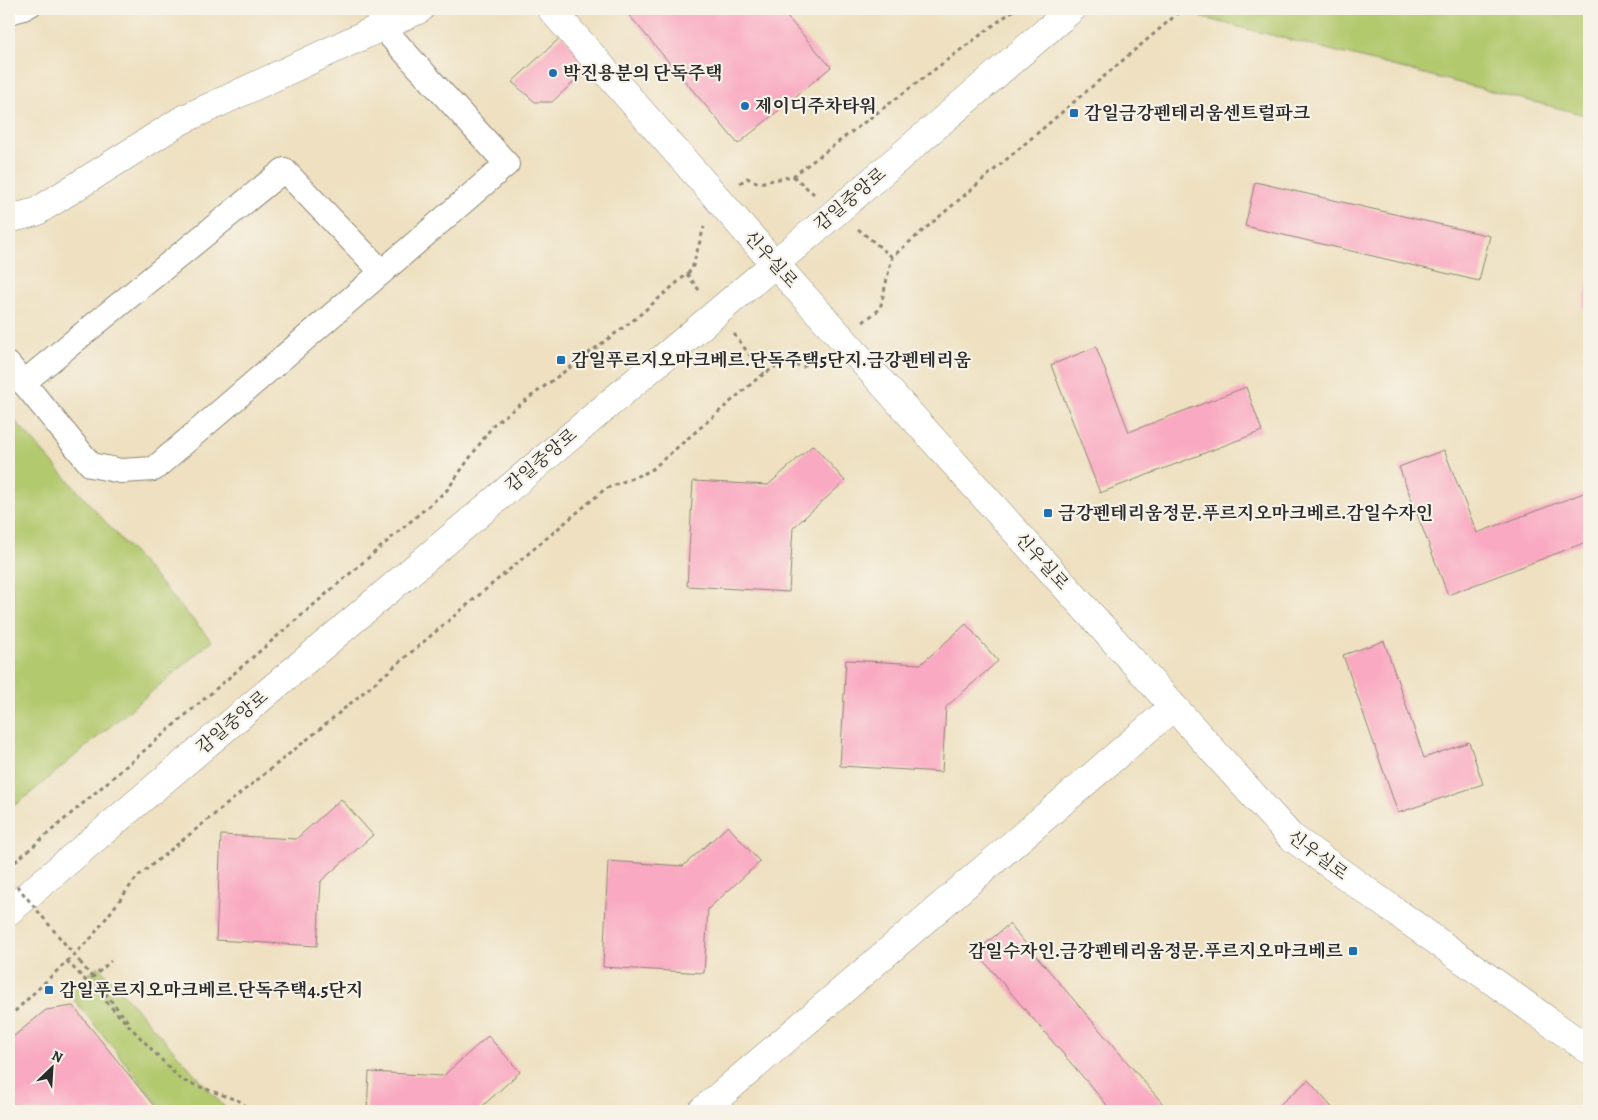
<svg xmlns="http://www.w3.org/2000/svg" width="1598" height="1120" font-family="Alegreya,'Noto Serif KR',serif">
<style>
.green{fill:#b3c96e;stroke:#6f7a4c}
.building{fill:#f9a9c1}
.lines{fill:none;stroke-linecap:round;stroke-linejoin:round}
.lane-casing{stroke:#8c8676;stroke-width:13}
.street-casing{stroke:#8c8676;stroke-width:26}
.secondary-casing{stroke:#8c8676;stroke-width:29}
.path{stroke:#8c8676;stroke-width:3;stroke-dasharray:4 4;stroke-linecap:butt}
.lane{stroke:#fff;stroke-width:11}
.street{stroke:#fff;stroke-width:24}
.secondary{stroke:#fff;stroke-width:28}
.path-bridge{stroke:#8c8676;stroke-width:3;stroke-dasharray:4 4;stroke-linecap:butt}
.poi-dot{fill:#1f6fb2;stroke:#f7f3e8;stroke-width:2}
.labels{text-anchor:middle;stroke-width:4.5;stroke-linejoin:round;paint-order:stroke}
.poi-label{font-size:18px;font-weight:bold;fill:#2b2b2b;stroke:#f7f3e8;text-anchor:start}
.street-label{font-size:18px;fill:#2b2b2b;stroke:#f7f3e8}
</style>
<rect width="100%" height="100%" fill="#f7f3e8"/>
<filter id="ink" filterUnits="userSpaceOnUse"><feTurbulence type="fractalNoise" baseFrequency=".02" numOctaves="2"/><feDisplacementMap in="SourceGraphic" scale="10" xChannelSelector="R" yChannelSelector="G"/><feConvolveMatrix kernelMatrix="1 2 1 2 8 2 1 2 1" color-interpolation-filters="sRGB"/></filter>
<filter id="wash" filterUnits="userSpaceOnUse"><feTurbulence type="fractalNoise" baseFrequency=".0096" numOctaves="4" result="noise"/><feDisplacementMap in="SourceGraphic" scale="20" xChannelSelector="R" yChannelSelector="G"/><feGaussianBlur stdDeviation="1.12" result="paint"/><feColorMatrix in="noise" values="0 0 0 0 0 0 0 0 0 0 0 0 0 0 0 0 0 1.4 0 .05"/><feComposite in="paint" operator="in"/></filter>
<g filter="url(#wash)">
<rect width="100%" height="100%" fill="#eee0c0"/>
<g class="green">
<path d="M1209,9H1589V116L1200,17Z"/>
<path d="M9,414L212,641L26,797L9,809Z"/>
<path d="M98,966L228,1111H164L68,992Z"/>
</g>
<g id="blocks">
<g class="building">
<path d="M624,9H780L831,67L738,144Z"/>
<path d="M562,36L593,64L552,102H535L512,82Z"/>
<path d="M1255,182L1490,236L1479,281L1245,226Z"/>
<path d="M1588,283H1589V309L1583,307Z"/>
<path d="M1096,347L1129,432L1246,387L1262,431L1100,493L1051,365Z"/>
<path d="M813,445L845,481L793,528L789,592L687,586L693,481L768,485Z"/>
<path d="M1444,450L1477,533L1589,491V541L1448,595L1399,467Z"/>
<path d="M966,624L998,661L946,707L942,772L840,766L846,660L921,664Z"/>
<path d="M1384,641L1424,758L1469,742L1483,784L1398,813L1343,655Z"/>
<path d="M341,799L373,835L321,881L317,946L216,940L221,835L296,839Z"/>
<path d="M728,826L760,862L708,909L704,973L603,967L608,861L683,866Z"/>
<path d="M1009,924L1169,1111H1112L976,952Z"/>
<path d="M73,1006L158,1111H9V1040L46,1010Z"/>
<path d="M488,1036L520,1072L477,1111H367L369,1072L443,1076Z"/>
<path d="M1308,1080L1335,1111H1278L1276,1108Z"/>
</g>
</g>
</g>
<g filter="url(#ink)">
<use href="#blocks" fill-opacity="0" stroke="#8c8676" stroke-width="1"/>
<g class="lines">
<defs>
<path id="lane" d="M9,19L26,14L35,9"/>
<g id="street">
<path d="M9,365L91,465L121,471L154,469L507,164L381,26"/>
<path d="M23,383L284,170L382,272"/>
</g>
<g id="secondary">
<path d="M551,9L774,263L1290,836L1589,1050"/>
<path d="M9,219L36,212L182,120L420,9"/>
<path d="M9,911L836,212L1072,9"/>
<path d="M702,1111L1173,707"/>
</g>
</defs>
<use href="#lane" class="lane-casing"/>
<use href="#street" class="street-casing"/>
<use href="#secondary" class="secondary-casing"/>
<g class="path">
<path d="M793,176L814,194"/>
<path d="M740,183L747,178L759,183L793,176L1015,9"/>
<path d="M858,229L892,257"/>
<path d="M687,274L699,290"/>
<path d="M863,322L880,309L892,257L1183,9"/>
<path d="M734,334L764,374"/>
<path d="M9,867L447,490L494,424L636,318L687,274L692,269L704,227"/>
<path d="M67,961L181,1080L242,1102L249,1111"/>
<path d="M80,962L129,1023"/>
<path d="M92,978L111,961"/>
<path d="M9,1017L92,937L137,877L320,729L605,489L650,471L758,378L784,361L803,367L818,355"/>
</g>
<use href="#lane" class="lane"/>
<use href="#street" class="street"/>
<use href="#secondary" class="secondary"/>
<path class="path-bridge" d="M17,886L80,962"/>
</g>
</g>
<g class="poi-dot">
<circle cx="553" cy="73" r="5"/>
<circle cx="745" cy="106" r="5"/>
<rect x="1069" y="108" width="10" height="10" rx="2.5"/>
<rect x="556" y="355" width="10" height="10" rx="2.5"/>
<rect x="1043" y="508" width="10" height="10" rx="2.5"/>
<rect x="1348" y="946" width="10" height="10" rx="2.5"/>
<rect x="44" y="985" width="10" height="10" rx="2.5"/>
</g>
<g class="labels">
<g class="poi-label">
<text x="563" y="79">박진용분의 단독주택</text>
<text x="755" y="112">제이디주차타워</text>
<text x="1084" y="119">감일금강펜테리움센트럴파크</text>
<text x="571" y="366">감일푸르지오마크베르.단독주택5단지.금강펜테리움</text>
<text x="1058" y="519">금강펜테리움정문.푸르지오마크베르.감일수자인</text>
<text x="1343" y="957" text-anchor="end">감일수자인.금강펜테리움정문.푸르지오마크베르</text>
<text x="59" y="996">감일푸르지오마크베르.단독주택4.5단지</text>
</g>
<g class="street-label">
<text transform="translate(850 199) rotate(-40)" y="6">감일중앙로</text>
<text transform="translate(771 259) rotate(48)" y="6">신우실로</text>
<text transform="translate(541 460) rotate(-40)" y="6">감일중앙로</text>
<text transform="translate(1042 561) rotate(48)" y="6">신우실로</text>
<text transform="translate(232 722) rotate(-40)" y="6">감일중앙로</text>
<text transform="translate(1318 855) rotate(37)" y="6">신우실로</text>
</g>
</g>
<rect width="1598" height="1120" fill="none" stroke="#f7f3e8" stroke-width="30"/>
<g transform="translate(52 1068) rotate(25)" stroke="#f7f3e8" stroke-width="4" paint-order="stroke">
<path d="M0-4L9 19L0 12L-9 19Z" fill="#2b2b2b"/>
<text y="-8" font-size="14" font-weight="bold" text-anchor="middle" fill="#2b2b2b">N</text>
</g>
</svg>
